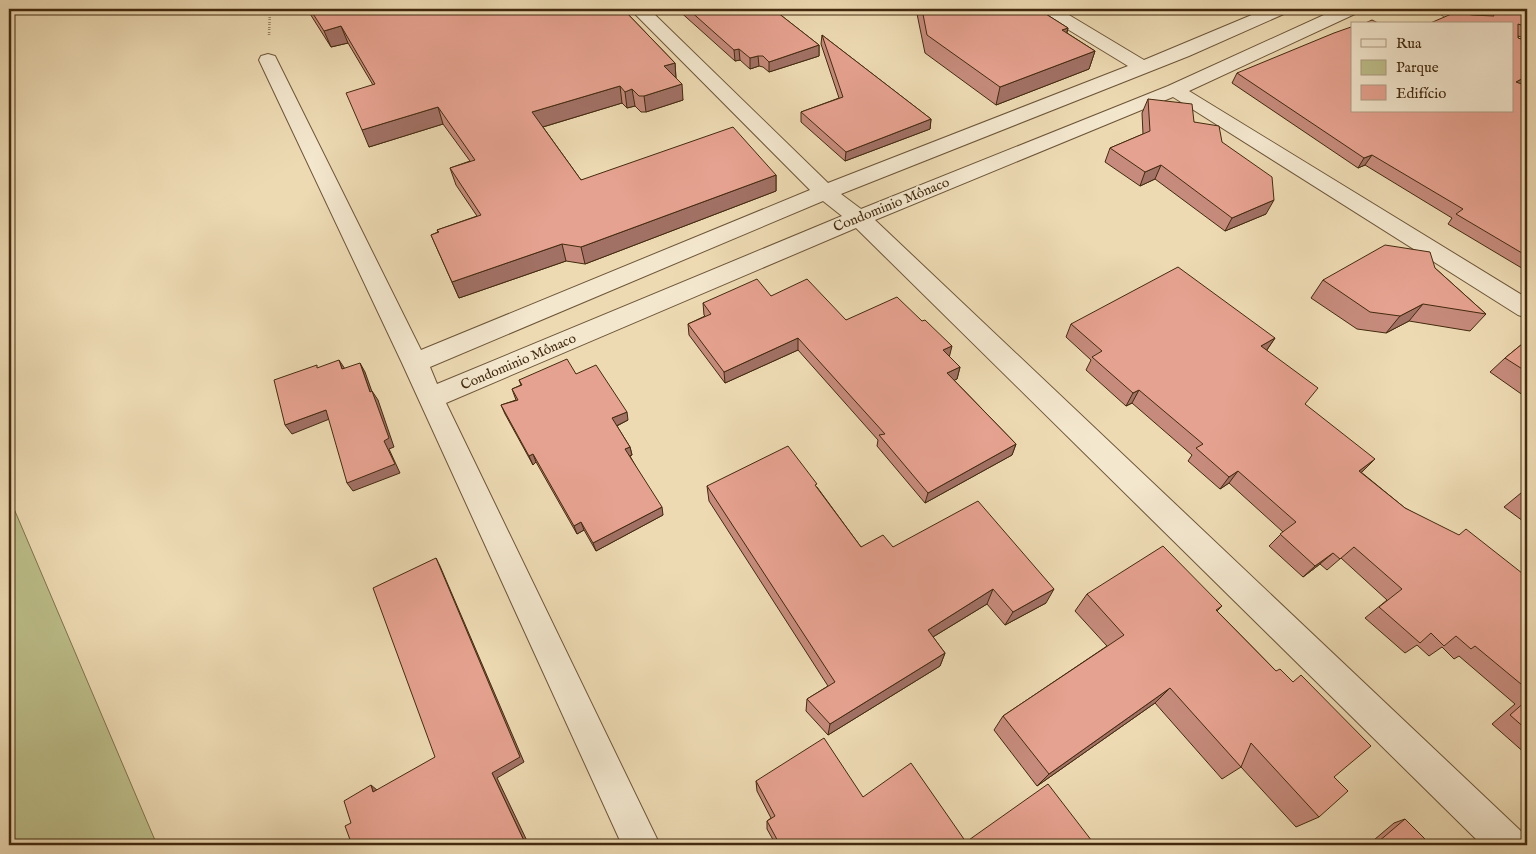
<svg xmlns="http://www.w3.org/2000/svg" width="1536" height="854" font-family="'IM FELL English',serif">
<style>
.green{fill:#bcbe8a;stroke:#80744c}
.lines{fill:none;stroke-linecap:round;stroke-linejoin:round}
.street-casing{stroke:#6e5637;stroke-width:2}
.path{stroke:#432a0e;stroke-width:2.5;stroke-dasharray:0.5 2;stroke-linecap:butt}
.street{fill:#f3e7ce;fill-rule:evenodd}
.wall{fill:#c68b7c;stroke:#432a0e}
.shaded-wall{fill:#a17165;stroke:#432a0e}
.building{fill:#e6a290;stroke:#432a0e}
.labels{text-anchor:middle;stroke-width:4;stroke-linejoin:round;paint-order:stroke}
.street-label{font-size:14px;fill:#432a0e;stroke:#f3e7ce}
</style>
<rect width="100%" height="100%" fill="#eddab3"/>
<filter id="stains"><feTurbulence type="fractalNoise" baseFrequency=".004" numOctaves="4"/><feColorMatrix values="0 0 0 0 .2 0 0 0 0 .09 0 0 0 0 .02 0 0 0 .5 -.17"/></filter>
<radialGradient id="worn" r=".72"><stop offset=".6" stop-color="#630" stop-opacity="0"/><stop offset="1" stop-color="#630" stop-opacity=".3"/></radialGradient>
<path class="green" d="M9,497L157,845H9Z"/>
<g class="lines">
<defs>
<g id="street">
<path d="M630,9H649L828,183L1128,66L1041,13L1038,9H1059L1144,60L1266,9H1289L1286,13L1189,56L841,194L861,209L1168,86L1337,9H1360L1357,13L1189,91L1527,298V318L1518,315L1173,97L875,220L1522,832L1527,845H1482L856,228L446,403L660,845H622L402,363L259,60L261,56L268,54L275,56L277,60L421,350L810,190ZM823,201L842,216L437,384L430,367Z"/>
<path d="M1436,9H1459L1483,20L1486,24C1470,24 1447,24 1436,9Z"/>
</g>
</defs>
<use href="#street" class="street-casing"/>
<path class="path" d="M269,35L270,9"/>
<use href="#street" class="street"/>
</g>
<g class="wall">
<path d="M307,9H623L675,63L676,78L683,100L646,112H641L635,106L627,108L622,103L543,127L581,180L776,175V191L585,264L566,261L459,298L431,235L438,232L437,230L477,216L456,185L450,168L470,161L443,124L369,147L373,85L348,43L331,47Z"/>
<path d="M677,9H773L819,45V56L769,72L763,67L759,66L750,69L740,60L735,61Z"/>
<path d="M916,9H1038L1068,28L1067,33L1095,51L1089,69L996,105L925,53Z"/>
<path d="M1473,9H1527V39L1518,36V38L1527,41V82L1522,84L1527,86V269L1525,270L1448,224L1452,218L1365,165L1358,168L1232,83L1237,73L1352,111L1472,15H1478L1471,12Z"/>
<path d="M822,35L931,119L930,129L845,161L801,122V112L839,98L821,44Z"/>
<path d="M1148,99L1194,122L1222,142L1266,214L1225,231L1155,179L1140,186L1105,162L1110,148L1143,134L1142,113Z"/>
<path d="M1435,268L1486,314L1470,331L1409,321L1386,333L1357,329L1311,298L1323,280Z"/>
<path d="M771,296L846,320L949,357L960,367L957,379L954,380L1016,444L1012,455L925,503L877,446L878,440L798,350L725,383L689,335L688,324L705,316L704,315L703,303Z"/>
<path d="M1071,324L1275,338L1267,350L1305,404L1363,471L1361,472L1405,508L1525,576L1527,574V755L1492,724L1515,704L1459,656L1454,659L1442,647L1429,656L1417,645L1405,653L1365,618L1387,600L1341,558L1327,570L1320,564L1303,577L1269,546L1283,532L1229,483L1220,489L1188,461L1192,455L1132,403L1126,406L1086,370L1091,360L1066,337Z"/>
<path d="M1527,340V398L1490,372L1505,358Z"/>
<path d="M576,374L628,420L617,426L630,447L632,455L630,456L663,515L596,551L584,530L577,534L536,462L533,465L505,414L501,405L516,400L512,389L521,385L519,380Z"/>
<path d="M707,486L817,487L861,547H893L1046,603L1005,625L987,604L933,637L945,653L940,666L828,735L806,711L807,699L828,686L709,501Z"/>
<path d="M1527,488V524L1504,507Z"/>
<path d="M1087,594L1222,606L1217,611L1276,671L1293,682L1334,777L1319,817L1296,827L1241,767L1222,779L1155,703L1037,786L994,730L1003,716L1107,646L1075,611Z"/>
<path d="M756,781L863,797L966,842L1095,845H776L767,829V821L771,818L757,791Z"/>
<path d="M1405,819L1431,845H1368L1394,823Z"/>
</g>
<g class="shaded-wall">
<path d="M341,26L348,43L331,47L324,31Z"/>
<path d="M1068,28L1063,45L1062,30Z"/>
<path d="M819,45V56L769,72V62Z"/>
<path d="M739,49L740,60L735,61L734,50Z"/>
<path d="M1095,51L1089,69L996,105L1000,87Z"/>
<path d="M758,56L759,66L750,69V58Z"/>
<path d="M675,63L676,80L664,66Z"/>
<path d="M1527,76V82L1512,89L1516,82Z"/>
<path d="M682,84L683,100L646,112L644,96Z"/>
<path d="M620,86L622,103L536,129L532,112Z"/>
<path d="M632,89L635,106L627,108L625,92Z"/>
<path d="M438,107L443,124L369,147L362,130Z"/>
<path d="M931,119L930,129L845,161L846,152Z"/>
<path d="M1372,155L1365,165L1358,168L1364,158Z"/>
<path d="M1161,165L1155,179L1140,186L1145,172Z"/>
<path d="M776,175V191L585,264L581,247Z"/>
<path d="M1274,200L1266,214L1225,231L1232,218Z"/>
<path d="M562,244L566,261L459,298L452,282Z"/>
<path d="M1423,304L1409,321L1386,333L1400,316Z"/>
<path d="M798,338V350L725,383L724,372Z"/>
<path d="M1275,338L1266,351L1261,346Z"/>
<path d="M952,346L949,358L943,350Z"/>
<path d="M339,360L345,369H342Z"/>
<path d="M360,363L365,372L375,400L370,392Z"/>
<path d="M960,367L957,379L945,385L947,373Z"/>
<path d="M1139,390L1132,403L1126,406L1133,393Z"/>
<path d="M372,391L378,400L394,447L389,449L400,473L353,491L347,483Z"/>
<path d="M326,410L332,418L292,434L285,425Z"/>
<path d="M627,412L628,420L614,427L612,418Z"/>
<path d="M1016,444L1012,455L925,503L928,493Z"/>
<path d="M630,447L632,455L627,457L625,449Z"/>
<path d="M533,454L536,462L533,465L529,456Z"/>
<path d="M1375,459L1363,471L1347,483L1359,471Z"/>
<path d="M1238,471L1229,483L1220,489L1229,477Z"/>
<path d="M662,507L663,515L596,551L593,543Z"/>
<path d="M581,522L584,530L577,534L574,526Z"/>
<path d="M1333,553L1320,564L1303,577L1315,566Z"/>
<path d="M436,558L440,566L524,762L497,778L529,845H526L492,773Z"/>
<path d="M993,589L987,604L923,643L928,630Z"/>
<path d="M1054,589L1046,603L1005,625L1013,612Z"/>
<path d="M945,653L940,666L828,735L830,724Z"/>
<path d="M1170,688L1155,703L1037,786L1049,774Z"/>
<path d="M371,785L377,790L373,792Z"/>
</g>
<g class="building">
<path d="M310,9H623L675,63L664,66L682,84L644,96H639L632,89L625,92L620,86L532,112L581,180L733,127L776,175L581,247L562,244L452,282L431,235L439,232L437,230L481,215L450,168L475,160L438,107L362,130L346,93L375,84L341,26L324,31Z"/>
<path d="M688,9H773L819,45L769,62L763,56H758L750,58L739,49L734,50Z"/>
<path d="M922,9H1038L1068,28L1062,30L1095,51L1000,87L927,35Z"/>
<path d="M1490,9H1527V27L1518,24V38L1527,41V76L1516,82L1527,86V256L1456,214L1463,209L1372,155L1364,158L1237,73L1334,33L1351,27L1352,28V111H1512V24H1428L1456,12L1472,15L1494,16Z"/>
<path d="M1372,20L1380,24H1363Z"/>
<path d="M822,35L931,119L846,152L801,112L843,97Z"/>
<path d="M1148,99L1192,104L1194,122L1219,126L1222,142L1272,177L1274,200L1232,218L1161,165L1145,172L1110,148L1150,131Z"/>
<path d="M1385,245L1430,252L1435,268L1486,314L1423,304L1400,316L1370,312L1323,280Z"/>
<path d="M1178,267L1275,338L1261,346L1318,388L1305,404L1375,459L1359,471L1405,508L1459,535L1466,529L1527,577V689L1475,646L1471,649L1456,636L1444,646L1431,633L1420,643L1379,607L1402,589L1354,547L1340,559L1333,553L1315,566L1280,534L1296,522L1238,471L1229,477L1196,448L1203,444L1139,390L1133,393L1092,357L1102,351L1071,324Z"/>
<path d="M757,279L771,296L807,279L846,320L897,297L922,321L925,320L952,346L943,350L960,367L947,373L1016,444L928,493L879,435L885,434L798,338L724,372L688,324L711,314L703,303Z"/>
<path d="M1527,340V372L1505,358Z"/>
<path d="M567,359L576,374L596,365L627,412L612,418L630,447L625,449L662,507L593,543L581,522L574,526L533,454L529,456L501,405L518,400L512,389L522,385L519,380Z"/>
<path d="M339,360L342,369L360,363L370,392L372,391L389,438L384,441L395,464L347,483L326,410L285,425L274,380L317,365V368Z"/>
<path d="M788,446L817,484L815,485L861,547L883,535L893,547L978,501L1054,589L1013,612L993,589L928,630L945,653L830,724L807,699L835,682L707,486Z"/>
<path d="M1527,488V498L1521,494Z"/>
<path d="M1163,546L1222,606L1216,610L1276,671L1280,669L1293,682L1301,675L1371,746L1334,777L1348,791L1319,817L1251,743L1241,767L1170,688L1049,774L1003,716L1124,635L1087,594Z"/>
<path d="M436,558L520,757L492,773L526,845H352L345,826L351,823L344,801L371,785L373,792L435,757L373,588Z"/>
<path d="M1527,700V730L1510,715Z"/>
<path d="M824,738L863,797L911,763L966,842L1048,784L1095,845H780L767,821L775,816L756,781Z"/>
<path d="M1405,819L1431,845H1381L1378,842Z"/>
</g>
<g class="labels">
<g class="street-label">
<text transform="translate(891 204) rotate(-22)" y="5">Condominio Mônaco</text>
<text transform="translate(518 361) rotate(-23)" y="5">Condominio Mônaco</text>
</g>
</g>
<rect width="1536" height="854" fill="none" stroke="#eddab3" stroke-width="30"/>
<rect x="10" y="10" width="1516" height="834" fill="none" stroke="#432a0e" stroke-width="2.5"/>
<rect x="15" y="15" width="1506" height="824" fill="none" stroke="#432a0e"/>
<rect x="1351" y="22" width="162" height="90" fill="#f3e7ce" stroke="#ad9b81"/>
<rect x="1361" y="39" width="25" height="8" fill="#f3e7ce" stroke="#ad9b81"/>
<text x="1396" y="48" font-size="15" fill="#432a0e">Rua</text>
<rect x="1361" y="60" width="25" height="15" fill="#bcbe8a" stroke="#ad9b81"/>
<text x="1396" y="72" font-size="15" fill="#432a0e">Parque</text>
<rect x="1361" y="85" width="25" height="15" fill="#e6a290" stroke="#ad9b81"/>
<text x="1396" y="98" font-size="15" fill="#432a0e">Edifício</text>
<rect width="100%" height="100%" filter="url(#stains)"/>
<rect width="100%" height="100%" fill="url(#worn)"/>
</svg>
